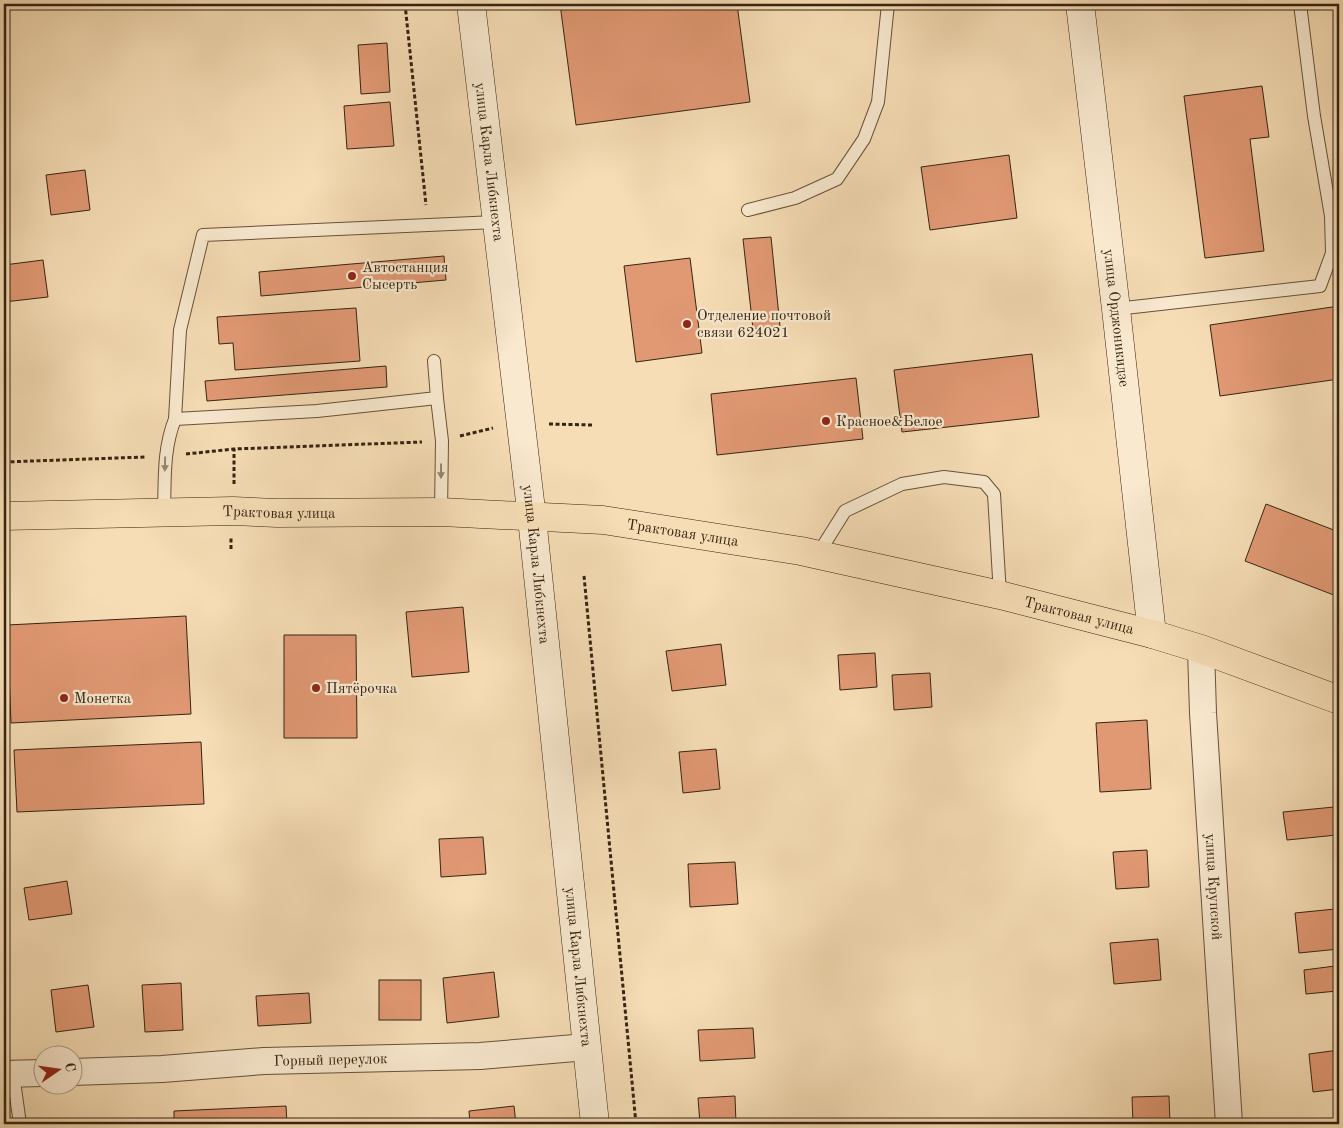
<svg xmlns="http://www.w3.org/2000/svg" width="1343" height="1128" font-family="'Old Standard TT',serif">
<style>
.building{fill:#e19974;stroke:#352413}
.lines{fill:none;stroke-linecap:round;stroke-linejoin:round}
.lane-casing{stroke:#65523c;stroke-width:14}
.street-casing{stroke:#65523c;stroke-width:28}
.secondary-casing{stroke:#352413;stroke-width:29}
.primary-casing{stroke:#352413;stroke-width:29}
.path{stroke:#352413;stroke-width:3;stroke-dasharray:4 2.5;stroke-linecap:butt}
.lane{stroke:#f9e9cf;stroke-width:12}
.street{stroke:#f9e9cf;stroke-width:26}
.secondary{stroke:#f9e9cf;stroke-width:28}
.primary{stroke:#f6ddb5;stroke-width:28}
.oneway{fill:#978671}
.poi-dot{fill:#8f2418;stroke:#f9e9cf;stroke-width:2}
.labels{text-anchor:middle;stroke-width:4.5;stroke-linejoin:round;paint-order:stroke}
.street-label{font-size:15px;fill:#352413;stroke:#f9e9cf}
.poi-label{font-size:15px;fill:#352413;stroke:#f9e9cf;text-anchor:start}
</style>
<rect width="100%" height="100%" fill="#f6ddb5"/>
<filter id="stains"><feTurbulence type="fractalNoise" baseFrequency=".004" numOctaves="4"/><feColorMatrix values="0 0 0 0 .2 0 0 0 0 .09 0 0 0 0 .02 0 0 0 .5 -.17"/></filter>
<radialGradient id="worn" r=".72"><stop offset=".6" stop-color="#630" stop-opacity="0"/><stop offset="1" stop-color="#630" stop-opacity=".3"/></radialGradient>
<g class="building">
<path d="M560,4H737L750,102L576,125Z"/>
<path d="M387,43L390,92L361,94L358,45Z"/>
<path d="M1262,86L1269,137L1250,139L1264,251L1205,258L1184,96Z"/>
<path d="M390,102L394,146L347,149L344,106Z"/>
<path d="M1009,155L1017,218L930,230L921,167Z"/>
<path d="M85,170L90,210L51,215L46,175Z"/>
<path d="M771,237L780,326L753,329L743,239Z"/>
<path d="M444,256L446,280L261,296L259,272Z"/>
<path d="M690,258L702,353L636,362L624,266Z"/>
<path d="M43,260L48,297L4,302V265Z"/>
<path d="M1339,306V379L1220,396L1210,325Z"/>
<path d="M356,308L360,361L235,370L233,343L219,344L217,317Z"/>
<path d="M1032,354L1039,417L902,432L894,370Z"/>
<path d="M386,366L387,387L207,401L205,381Z"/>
<path d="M856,378L863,439L717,455L711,394Z"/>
<path d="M1266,504L1339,532V597L1245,561Z"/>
<path d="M463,607L469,672L412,677L406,612Z"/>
<path d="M186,616L191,714L11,723L7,625Z"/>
<path d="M284,635H356L357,738H284Z"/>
<path d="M721,644L726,685L672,691L666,651Z"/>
<path d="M875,653L877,687L840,690L838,655Z"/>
<path d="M930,673L932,707L894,710L892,675Z"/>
<path d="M1147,720L1151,789L1100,792L1096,723Z"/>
<path d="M201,742L204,804L17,812L14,750Z"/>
<path d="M716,749L720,789L683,793L679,752Z"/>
<path d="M1334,807L1337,835L1287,840L1283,812Z"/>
<path d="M483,837L486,874L441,877L439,839Z"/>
<path d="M1147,850L1149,887L1116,889L1113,852Z"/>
<path d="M735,862L738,904L690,907L688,864Z"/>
<path d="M67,881L72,914L29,920L24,888Z"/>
<path d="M1335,909L1339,949L1299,953L1295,913Z"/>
<path d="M1158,939L1161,980L1114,984L1110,943Z"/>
<path d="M1335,966L1337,991L1306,994L1304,970Z"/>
<path d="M494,972L499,1017L447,1023L443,978Z"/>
<rect x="379" y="980" width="42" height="40"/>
<path d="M181,983L183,1030L145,1032L142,985Z"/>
<path d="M88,985L94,1027L56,1032L51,990Z"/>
<path d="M309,993L311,1023L258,1026L256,996Z"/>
<path d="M753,1028L755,1058L700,1061L698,1030Z"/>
<path d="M1339,1050V1089L1313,1092L1309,1054Z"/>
<path d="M735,1096L736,1124H700L698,1098Z"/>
<path d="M1169,1096L1170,1124H1133L1132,1097Z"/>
<path d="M286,1106L287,1124H174V1111Z"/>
<path d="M514,1106L516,1124H470L469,1111Z"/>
<path d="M105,1121V1124H73Z"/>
</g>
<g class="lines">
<defs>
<g id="lane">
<path d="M748,210L795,198L837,179L864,139L878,102L888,4"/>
<path d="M1116,309L1320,286L1332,253L1331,216L1314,116L1300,4"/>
<path d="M434,361L437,398L317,411L175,419L180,330L203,235L496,222"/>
<path d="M437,398L442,441L441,512"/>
<path d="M164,512C165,479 163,449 175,419"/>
<path d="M818,554L845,511L902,484L944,477L984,482L994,494L1000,595"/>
<path d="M13,1074L20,1124"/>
</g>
<g id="street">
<path id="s1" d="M1201,649L1203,713L1229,1124"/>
<path id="s2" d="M72,1072L162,1069L264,1061L480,1056L587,1047"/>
<path d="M4,1074L42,1073"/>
</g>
<g id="secondary">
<path id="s3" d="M471,4L532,518L595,1124"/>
<path id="s4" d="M1080,4L1116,309L1152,634"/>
</g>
<g id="primary">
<path id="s5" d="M4,516L233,511L277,513L441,512L603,520L801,551L1000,595L1152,634L1201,649L1339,700"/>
</g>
</defs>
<use href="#lane" class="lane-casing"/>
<use href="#street" class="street-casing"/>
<use href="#secondary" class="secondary-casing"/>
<use href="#primary" class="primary-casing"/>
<g class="path">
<path d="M405,4L426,205"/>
<path d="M549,424L593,425"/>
<path d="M460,436L493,428"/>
<path d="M186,454L234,449L422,442"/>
<path d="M4,462L145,457"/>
<path d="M234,484V449"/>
<path d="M231,549V538"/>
<path d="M584,576L636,1124"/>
</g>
<use href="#lane" class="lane"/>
<use href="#street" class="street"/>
<use href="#secondary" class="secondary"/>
<use href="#primary" class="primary"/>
</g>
<defs><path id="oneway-solid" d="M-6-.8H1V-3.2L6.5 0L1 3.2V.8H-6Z" transform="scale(1.25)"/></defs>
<g class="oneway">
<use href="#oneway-solid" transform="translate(165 464) rotate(91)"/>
<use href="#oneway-solid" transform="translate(441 471) rotate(90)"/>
</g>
<g class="poi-dot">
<circle cx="352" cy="276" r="5"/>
<circle cx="687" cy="324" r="5"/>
<circle cx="826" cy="421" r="5"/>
<circle cx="316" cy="688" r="5"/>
<circle cx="64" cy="698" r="5"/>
</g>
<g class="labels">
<g class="street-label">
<text dy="5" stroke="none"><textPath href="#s3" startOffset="159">улица Карла Либкнехта</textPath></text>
<text dy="5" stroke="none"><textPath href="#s4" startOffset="316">улица Орджоникидзе</textPath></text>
<text dy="5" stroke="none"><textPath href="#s5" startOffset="275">Трактовая улица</textPath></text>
<text dy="5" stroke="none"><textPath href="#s5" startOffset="680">Трактовая улица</textPath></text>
<text dy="5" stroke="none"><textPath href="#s3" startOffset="564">улица Карла Либкнехта</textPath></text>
<text dy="5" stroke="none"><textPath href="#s5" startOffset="1085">Трактовая улица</textPath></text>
<text dy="5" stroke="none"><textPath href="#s1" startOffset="238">улица Крупской</textPath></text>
<text dy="5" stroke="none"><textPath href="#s3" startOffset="969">улица Карла Либкнехта</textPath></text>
<text dy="5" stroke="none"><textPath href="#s2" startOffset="259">Горный переулок</textPath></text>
</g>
<g class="poi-label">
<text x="362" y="272">Автостанция<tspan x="362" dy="17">Сысерть</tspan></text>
<text x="697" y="320">Отделение почтовой<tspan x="697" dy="17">связи 624021</tspan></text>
<text x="836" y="426">Красное&amp;Белое</text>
<text x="326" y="693">Пятёрочка</text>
<text x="74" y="703">Монетка</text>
</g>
</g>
<rect width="1343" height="1128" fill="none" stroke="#f6ddb5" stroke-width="20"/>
<rect x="5" y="5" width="1333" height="1118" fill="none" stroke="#352413" stroke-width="2.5"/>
<rect x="10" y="10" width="1323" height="1108" fill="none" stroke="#352413"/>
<g transform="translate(58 1070) rotate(77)"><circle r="24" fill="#f9e9cf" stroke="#ab9a84"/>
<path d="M0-4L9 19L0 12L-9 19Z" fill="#8f2418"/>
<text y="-8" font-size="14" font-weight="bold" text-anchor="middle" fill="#352413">С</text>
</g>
<rect width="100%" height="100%" filter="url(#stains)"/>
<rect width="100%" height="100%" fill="url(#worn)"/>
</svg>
